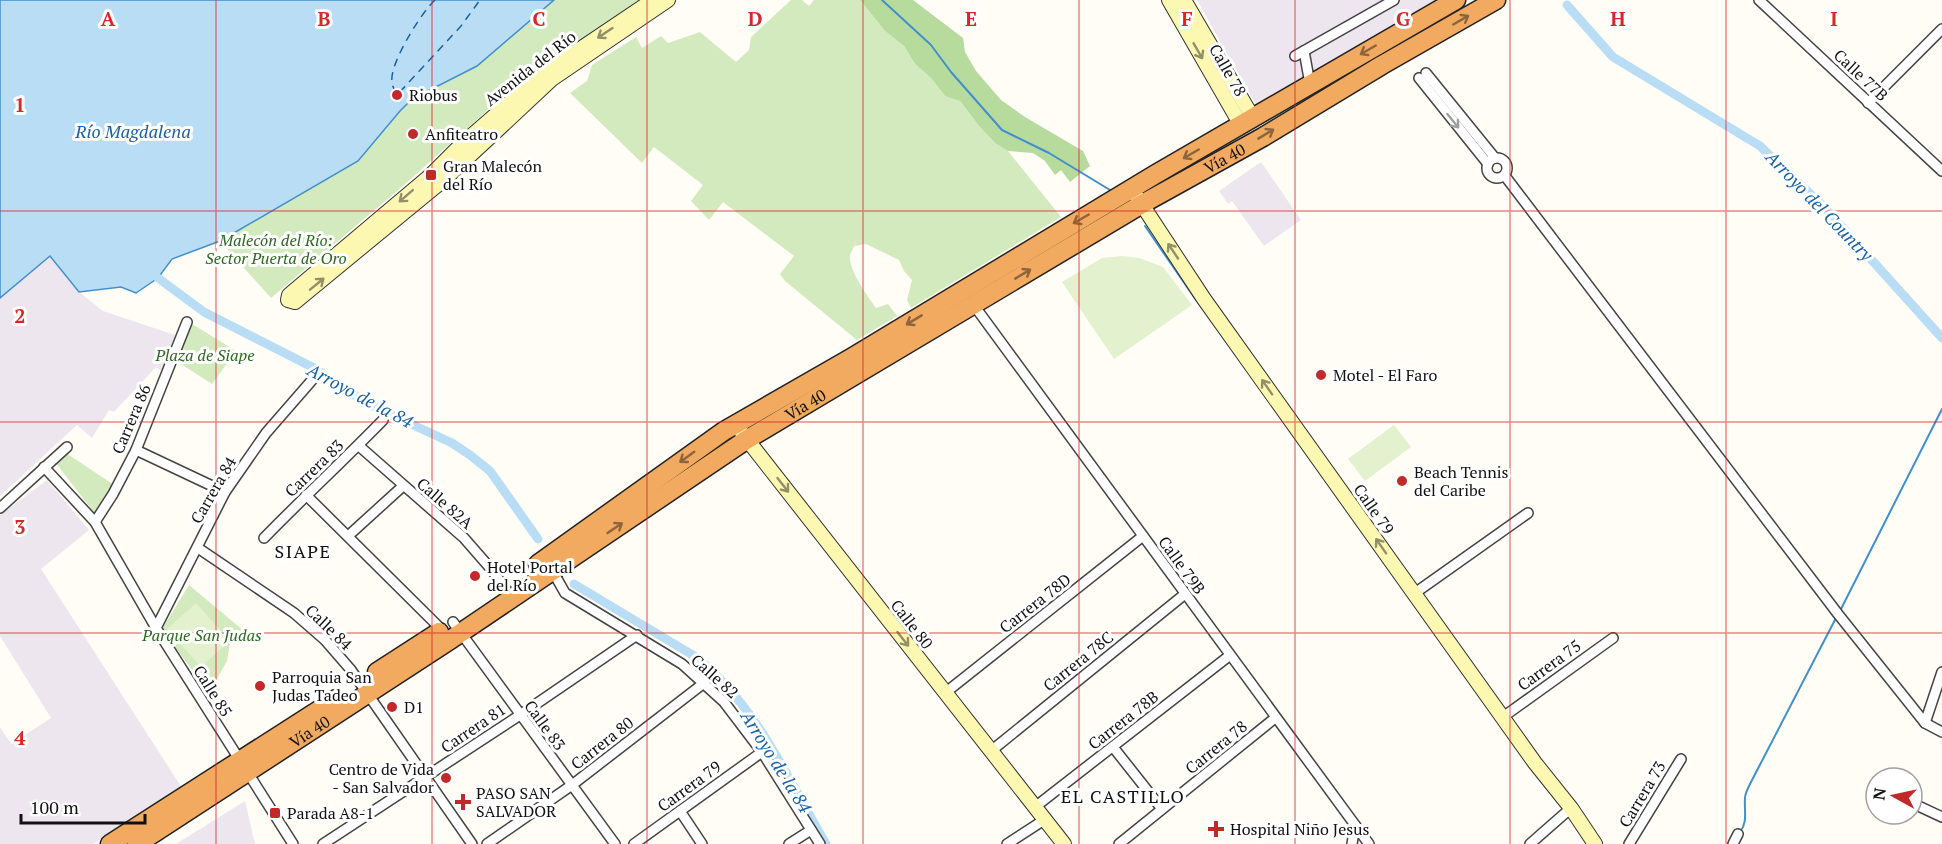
<svg xmlns="http://www.w3.org/2000/svg" width="1942" height="844" font-family="'PT Serif',serif">
<style>
.industrial{fill:#eee6ef}
.green{fill:#d3eabe}
.forest{fill:#b6db9d}
.pitch{fill:#e4f1cf}
.water{fill:#baddf6;stroke:#418fcc;stroke-width:1.5}
.lines{fill:none;stroke-linecap:round;stroke-linejoin:round}
.stream{stroke:#418fcc;stroke-width:2}
.canal{stroke:#baddf6;stroke-width:9}
.ferry{stroke:#1a61a3;stroke-width:1.5;stroke-dasharray:8 6;stroke-linecap:butt}
.street-casing{stroke:#444;stroke-width:12}
.secondary-casing{stroke:#333;stroke-width:16}
.highway-casing{stroke:#222;stroke-width:21}
.street{stroke:#fff;stroke-width:9}
.secondary{stroke:#fdf8b1;stroke-width:14}
.highway{stroke:#f2a960;stroke-width:18}
.oneway{stroke:#8d653c}
.oneway2{stroke:#939069}
.oneway3{stroke:#a0a0a0}
.grid{fill:none;stroke:#d62828;stroke-width:1.5;stroke-opacity:0.55}
.poi-dot{fill:#c1292a;stroke:#fff;stroke-width:2}
.labels{text-anchor:middle;stroke-width:6;stroke-linejoin:round;paint-order:stroke}
.street-label{font-size:16px;fill:#111;stroke:#fff}
.poi-label{font-size:16px;fill:#111;stroke:#fff;text-anchor:start}
.park-label{font-size:16px;font-style:italic;fill:#2c6920;stroke:#fff}
.water-label{font-size:18px;font-style:italic;fill:#1a61a3;stroke:#fff}
.neighbourhood-label{font-size:18px;letter-spacing:1.5px;fill:#111;stroke:#fff}
.grid-label{font-size:20px;text-anchor:middle;font-weight:bold;fill:#d62828;stroke:#fff;stroke-width:6;stroke-linejoin:round;paint-order:stroke}
</style>
<rect width="100%" height="100%" fill="#fffdf5"/>
<g class="industrial">
<path d="M1197,0H1439L1256,105Z"/>
<path d="M1261,162L1301,220L1264,246L1232,201L1228,204L1219,191Z"/>
<path d="M50,256L79,292L103,311L175,335L161,371L156,367L114,412L109,410L92,438L77,425L0,496V298Z"/>
<path d="M47,480L89,530L41,569L182,788L93,844H0V727L11,744L51,718L0,636V515Z"/>
<path d="M245,801L255,844H176Z"/>
</g>
<g class="green">
<path d="M554,0H639L528,74L404,185L271,298L220,241L358,161L400,111L412,99L477,66Z"/>
<path d="M791,0H802L809,6L814,0H860L885,31L904,46L915,64L931,78L945,96L959,100L979,126L994,142L1008,151L1061,217L911,308L907,300L912,280L904,271L899,260L866,244L854,246C853,249 851,252 850,255C848,270 868,296 876,308L888,304L897,316L857,340L785,281L780,274L794,256L723,202L709,220L691,201L703,185L654,147L642,163L570,93L587,81L592,65L636,37L642,48L661,36L668,43L700,32L736,62L749,50L751,37Z"/>
<path d="M192,324L236,351L212,384L175,360Z"/>
<path d="M66,453L114,485L96,515L55,462Z"/>
<path d="M189,585L244,631L230,643L227,661L209,693L162,629Z"/>
</g>
<path class="forest" d="M860,0H913L963,38L965,52L976,71L1001,100L1025,117L1083,151L1090,166L1070,182L1061,170L1055,175L1045,161L1033,153L1008,151L995,143L979,126L960,101L945,96L931,78L915,64L904,46L885,31Z"/>
<g class="pitch">
<path d="M1122,256L1139,258L1163,267L1192,305L1114,359L1062,282L1102,258Z"/>
<path d="M1394,425L1411,447L1365,481L1348,459Z"/>
<path d="M196,603L230,641L201,667L167,629Z"/>
</g>
<path class="water" d="M0,0H554L477,66L412,99L400,111L358,161L220,241L172,259L158,278L136,293L121,287L79,292L50,256L0,298Z"/>
<g class="lines">
<g class="stream">
<path d="M882,0L931,45L951,72L1002,130L1049,153L1110,190"/>
<path d="M1145,226L1196,300"/>
<path d="M1840,611L1942,409"/>
<path d="M1740,832C1748,822 1744,811 1745,798C1745,794 1748,788 1750,784L1837,616"/>
</g>
<g class="canal">
<path d="M1567,5L1613,57L1760,146L1824,207L1942,338"/>
<path d="M158,278L204,312L318,370L343,389L383,411L452,443L470,455L490,471L538,539"/>
<path d="M574,584L696,657C756,705 788,779 826,844"/>
</g>
<path class="ferry" d="M435,0C421,13 389,64 392,82C392,86 395,91 397,95L461,26L480,0"/>
<defs>
<g id="street">
<path d="M1759,0L1942,171"/>
<path d="M1304,51L1310,84"/>
<path d="M1295,56L1394,0"/>
<path d="M1426,73L1495,158"/>
<path d="M1419,78L1488,164"/>
<path d="M1868,103L1942,29"/>
<circle cx="1497" cy="168" r="10"/>
<path d="M1505,176L1838,614L1925,723L1942,672"/>
<path d="M973,304L1369,844"/>
<path d="M359,446L464,538L491,569L505,588"/>
<path d="M136,450L225,492"/>
<path d="M44,467L95,522L156,628L293,844"/>
<path d="M306,495L443,631"/>
<path d="M0,508L67,447"/>
<path d="M95,522L113,494L136,450L187,322"/>
<path d="M348,536L403,486"/>
<path d="M264,538C303,498 344,460 383,420"/>
<path d="M198,548L294,613L325,640L351,670L472,844"/>
<path d="M552,570L565,593L682,664L724,702L762,752L820,844"/>
<path d="M1415,593L1528,513"/>
<path d="M453,622L615,844"/>
<path d="M156,628L225,492L266,433L313,379"/>
<path d="M945,693L1143,536"/>
<path d="M1503,717L1613,638"/>
<path d="M1925,723L1942,732"/>
<path d="M1113,747L1162,809"/>
<path d="M991,751L1185,594"/>
<path d="M1912,803L1942,817"/>
<path d="M1035,807L1229,656"/>
<path d="M680,811L702,844"/>
<path d="M323,844L520,715L637,635"/>
<path d="M487,844L572,785L704,683"/>
<path d="M634,844L762,752"/>
<path d="M789,844L811,830"/>
<path d="M1007,844L1044,820"/>
<path d="M1119,844L1275,718"/>
<path d="M1352,844L1355,825"/>
<path d="M1530,844L1571,808"/>
<path d="M1629,844L1681,759"/>
<path d="M1733,844L1738,834"/>
</g>
<g id="secondary">
<path d="M653,0L552,68L523,91L462,144L431,175L289,295L288,300L295,302L447,177L552,79L668,0"/>
<path d="M1169,0L1241,125"/>
<path d="M1184,0L1253,118"/>
<path d="M1137,197L1204,299L1535,763L1571,808L1595,844"/>
<path d="M742,433L1064,844"/>
</g>
<g id="highway">
<path d="M538,564L724,431L851,358L1156,174L1456,0"/>
<path d="M377,672L439,632"/>
<path d="M110,844L336,699"/>
<path id="s1" d="M137,844L450,640L746,440L1142,204L1263,137L1382,65L1496,0"/>
</g>
</defs>
<use href="#street" class="street-casing"/>
<use href="#secondary" class="secondary-casing"/>
<use href="#highway" class="highway-casing"/>
<use href="#street" class="street"/>
<use href="#secondary" class="secondary"/>
<use href="#highway" class="highway"/>
</g>
<defs><path id="oneway-shaft" d="M-6 0H5M1.5-3L5.5 0L1.5 3" fill="none" stroke-width="1.6" stroke-linecap="round" stroke-linejoin="round" transform="scale(1.5)"/></defs>
<g class="oneway">
<use href="#oneway-shaft" transform="translate(1461 20) rotate(-30)"/>
<use href="#oneway-shaft" transform="translate(1368 50) rotate(150)"/>
<use href="#oneway-shaft" transform="translate(1266 134) rotate(-31)"/>
<use href="#oneway-shaft" transform="translate(1191 154) rotate(150)"/>
<use href="#oneway-shaft" transform="translate(1081 219) rotate(150)"/>
<use href="#oneway-shaft" transform="translate(1023 274) rotate(-31)"/>
<use href="#oneway-shaft" transform="translate(914 320) rotate(149)"/>
<use href="#oneway-shaft" transform="translate(687 457) rotate(144)"/>
<use href="#oneway-shaft" transform="translate(615 528) rotate(-34)"/>
</g>
<g class="oneway2">
<use href="#oneway-shaft" transform="translate(605 33) rotate(146)"/>
<use href="#oneway-shaft" transform="translate(1198 51) rotate(60)"/>
<use href="#oneway-shaft" transform="translate(406 196) rotate(139)"/>
<use href="#oneway-shaft" transform="translate(1173 251) rotate(-124)"/>
<use href="#oneway-shaft" transform="translate(317 284) rotate(-39)"/>
<use href="#oneway-shaft" transform="translate(1267 387) rotate(-125)"/>
<use href="#oneway-shaft" transform="translate(783 485) rotate(52)"/>
<use href="#oneway-shaft" transform="translate(1381 546) rotate(-125)"/>
<use href="#oneway-shaft" transform="translate(903 639) rotate(52)"/>
</g>
<use class="oneway3" href="#oneway-shaft" transform="translate(1453 121) rotate(51)"/>
<path class="grid" d="M216,0V844M432,0V844M647,0V844M863,0V844M1079,0V844M1295,0V844M1510,0V844M1726,0V844M0,211H1942M0,422H1942M0,633H1942"/>
<g class="poi-dot">
<circle cx="397" cy="95" r="6"/>
<circle cx="413" cy="134" r="6"/>
<rect x="425" y="169" width="12" height="12" rx="3"/>
<circle cx="1321" cy="375" r="6"/>
<circle cx="1402" cy="481" r="6"/>
<circle cx="475" cy="576" r="6"/>
<circle cx="260" cy="686" r="6"/>
<circle cx="392" cy="707" r="6"/>
<circle cx="446" cy="778" r="6"/>
<path d="M460 793h6v6h6v6h-6v6h-6v-6h-6v-6h6z"/>
<rect x="269" y="807" width="12" height="12" rx="3"/>
<path d="M1213 820h6v6h6v6h-6v6h-6v-6h-6v-6h6z"/>
</g>
<g class="labels">
<g class="street-label">
<text transform="translate(530 68) rotate(-38)" y="6">Avenida del Río</text>
<text transform="translate(1228 70) rotate(60)" y="6">Calle 78</text>
<text transform="translate(1861 75) rotate(43)" y="6">Calle 77B</text>
<text dy="6" stroke="none"><textPath href="#s1" startOffset="1286">Vía 40</textPath></text>
<text dy="6" stroke="none"><textPath href="#s1" startOffset="800">Vía 40</textPath></text>
<text transform="translate(131 419) rotate(-67)" y="6">Carrera 86</text>
<text transform="translate(314 468) rotate(-44)" y="6">Carrera 83</text>
<text transform="translate(213 490) rotate(-60)" y="6">Carrera 84</text>
<text transform="translate(445 503) rotate(41)" y="6">Calle 82A</text>
<text transform="translate(1374 509) rotate(55)" y="6">Calle 79</text>
<text transform="translate(1182 565) rotate(54)" y="6">Calle 79B</text>
<text transform="translate(1035 603) rotate(-38)" y="6">Carrera 78D</text>
<text transform="translate(912 624) rotate(52)" y="6">Calle 80</text>
<text transform="translate(329 627) rotate(44)" y="6">Calle 84</text>
<text transform="translate(1078 661) rotate(-39)" y="6">Carrera 78C</text>
<text transform="translate(1549 665) rotate(-36)" y="6">Carrera 75</text>
<text transform="translate(715 676) rotate(42)" y="6">Calle 82</text>
<text transform="translate(213 691) rotate(58)" y="6">Calle 85</text>
<text transform="translate(1123 720) rotate(-38)" y="6">Carrera 78B</text>
<text transform="translate(545 725) rotate(54)" y="6">Calle 83</text>
<text transform="translate(473 728) rotate(-34)" y="6">Carrera 81</text>
<text dy="6" stroke="none"><textPath href="#s1" startOffset="206">Vía 40</textPath></text>
<text transform="translate(602 743) rotate(-38)" y="6">Carrera 80</text>
<text transform="translate(1216 747) rotate(-39)" y="6">Carrera 78</text>
<text transform="translate(689 786) rotate(-36)" y="6">Carrera 79</text>
<text transform="translate(1642 794) rotate(-59)" y="6">Carrera 73</text>
</g>
<g class="poi-label">
<text x="409" y="101">Riobus</text>
<text x="425" y="140">Anfiteatro</text>
<text x="443" y="172">Gran Malecón<tspan x="443" dy="18">del Río</tspan></text>
<text x="1333" y="381">Motel - El Faro</text>
<text x="1414" y="478">Beach Tennis<tspan x="1414" dy="18">del Caribe</tspan></text>
<text x="487" y="573">Hotel Portal<tspan x="487" dy="18">del Río</tspan></text>
<text x="272" y="683">Parroquia San<tspan x="272" dy="18">Judas Tadeo</tspan></text>
<text x="404" y="713">D1</text>
<text x="434" y="775" text-anchor="end">Centro de Vida<tspan x="434" dy="18">- San Salvador</tspan></text>
<text x="476" y="799">PASO SAN<tspan x="476" dy="18">SALVADOR</tspan></text>
<text x="287" y="819">Parada A8-1</text>
<text x="1230" y="835">Hospital Niño Jesus</text>
</g>
<g class="park-label">
<text x="276" y="246">Malecón del Río:<tspan x="276" dy="18">Sector Puerta de Oro</tspan></text>
<text x="205" y="361">Plaza de Siape</text>
<text x="202" y="641">Parque San Judas</text>
</g>
<g class="water-label">
<text x="133" y="138">Río Magdalena</text>
<text transform="translate(1819 206) rotate(46)" y="6">Arroyo del Country</text>
<text transform="translate(360 396) rotate(28)" y="6">Arroyo de la 84</text>
<text transform="translate(776 762) rotate(58)" y="6">Arroyo de la 84</text>
</g>
<g class="neighbourhood-label">
<text x="303" y="558">SIAPE</text>
<text x="1123" y="803">EL CASTILLO</text>
</g>
</g>
<g class="grid-label">
<text x="108" y="26">A</text>
<text x="324" y="26">B</text>
<text x="539" y="26">C</text>
<text x="755" y="26">D</text>
<text x="971" y="26">E</text>
<text x="1187" y="26">F</text>
<text x="1403" y="26">G</text>
<text x="1618" y="26">H</text>
<text x="1834" y="26">I</text>
<text x="20" y="112">1</text>
<text x="20" y="323">2</text>
<text x="20" y="534">3</text>
<text x="20" y="745">4</text>
</g>
<g transform="translate(1894 796) rotate(278)"><circle r="28" fill="#ffffff" stroke="#a0a0a0" stroke-width="1.5"/>
<path d="M0-4.5L10 22L0 15L-10 22Z" fill="#c1292a"/>
<text y="-9" font-size="16" font-weight="bold" text-anchor="middle" fill="#111111">N</text>
</g>
<path d="M21 814v9h124v-9" fill="none" stroke="#111111" stroke-width="3"/>
<text x="30" y="814" font-size="18" fill="#111111" stroke="#ffffff" stroke-width="4.5" paint-order="stroke">100 m</text>
</svg>
